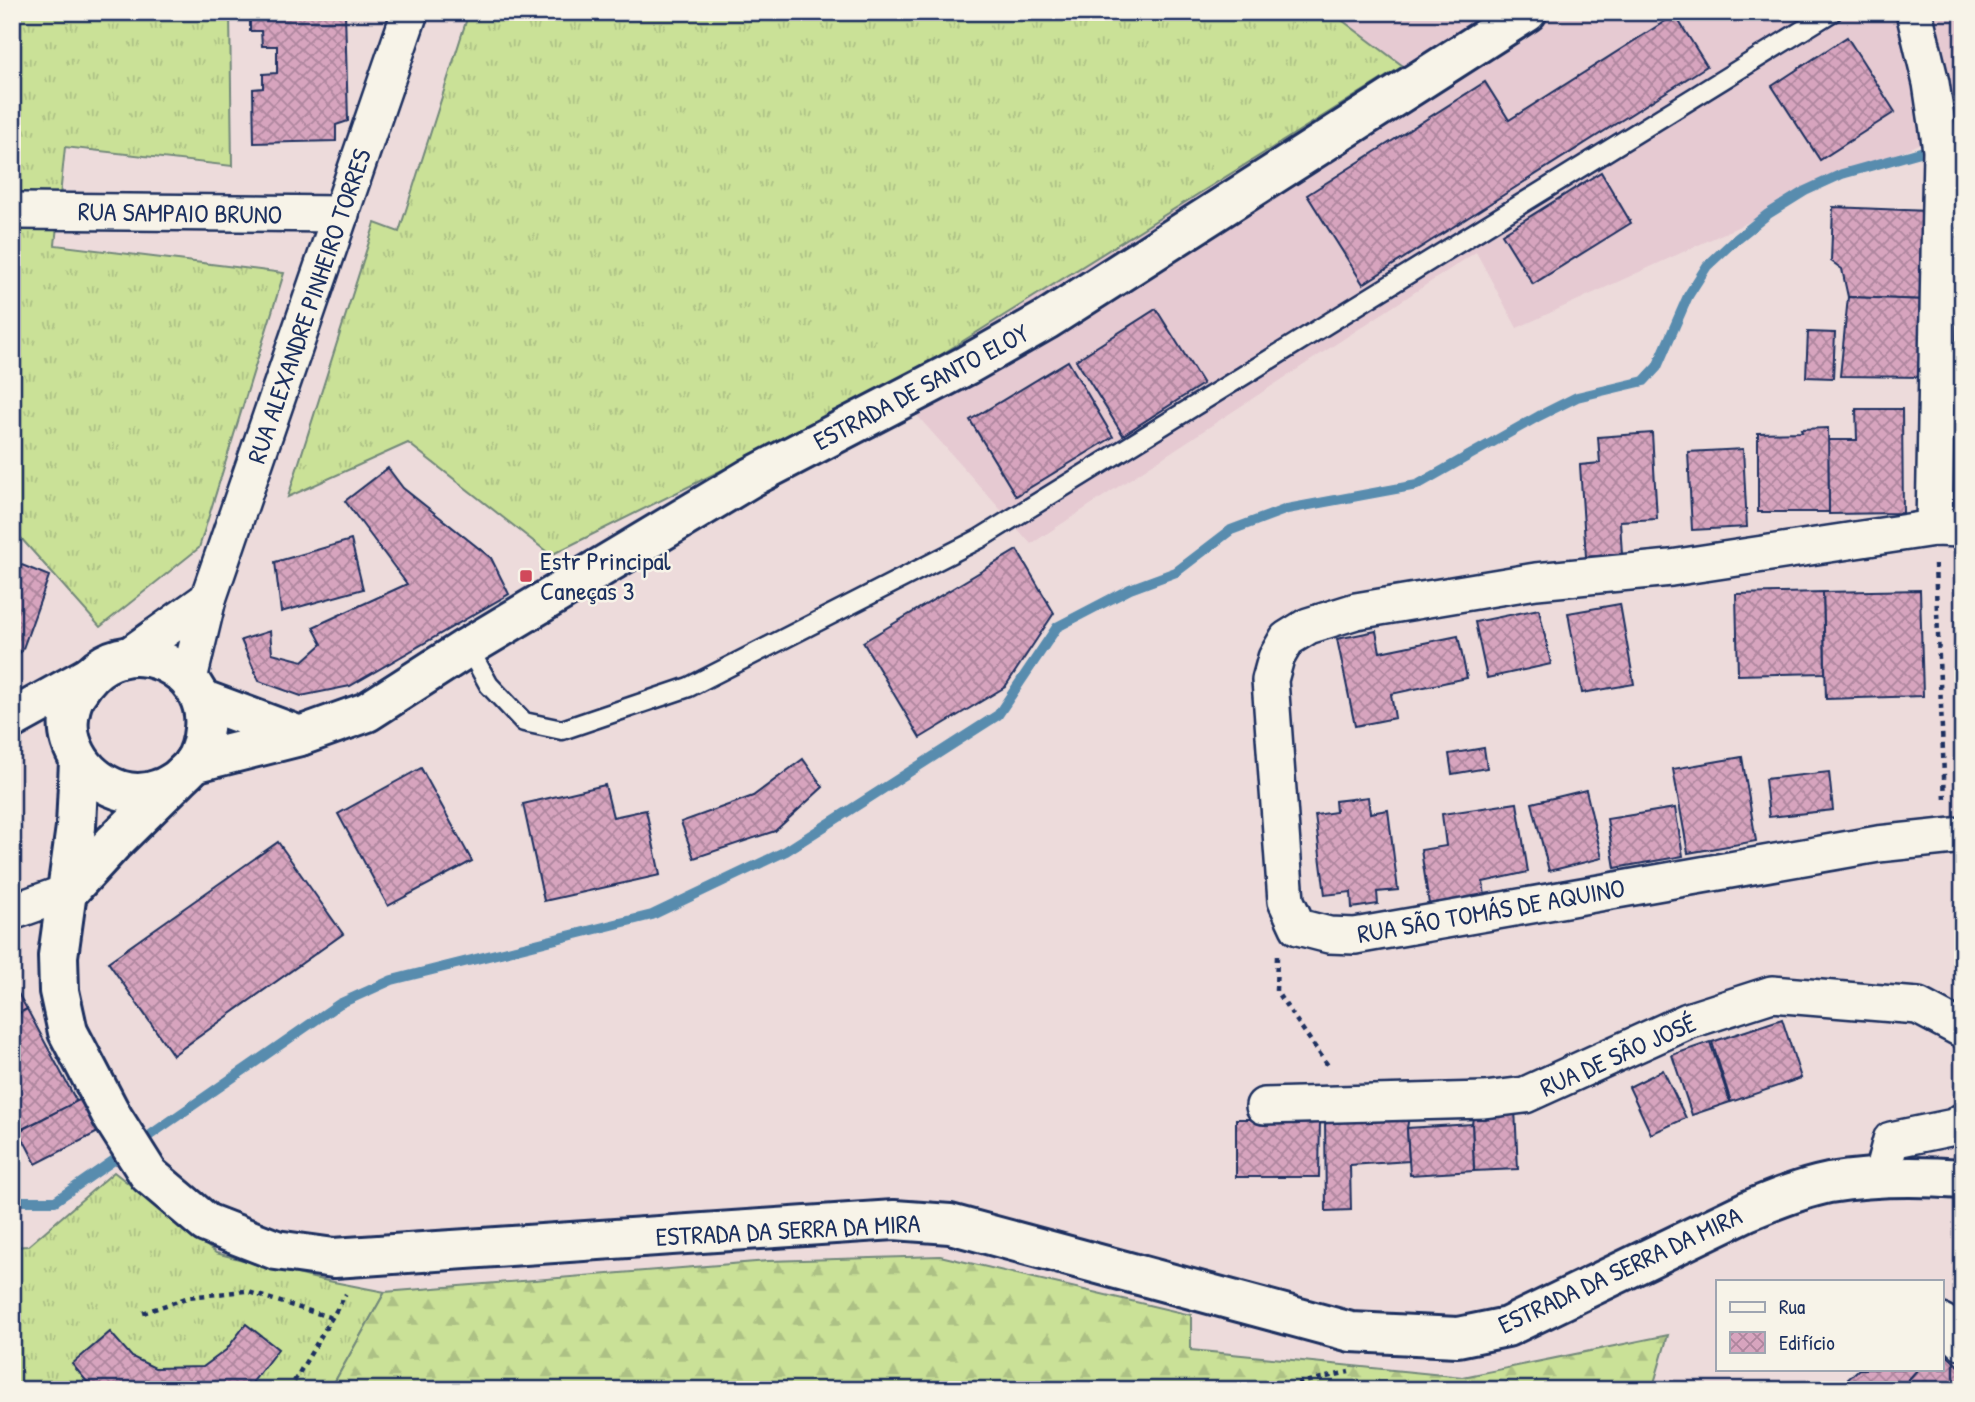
<svg xmlns="http://www.w3.org/2000/svg" width="1975" height="1402" font-family="'Patrick Hand',sans-serif">
<style>
.built{fill:#e6cad2}
.grass{fill:url(#grass-tufts);stroke:#72887a;stroke-width:2}
.forest{fill:url(#forest-firs);stroke:#72887a;stroke-width:2}
.lines{fill:none;stroke-linecap:round;stroke-linejoin:round}
.stream{stroke:#598cae;stroke-width:10}
.building{fill:url(#building-cross-hatch);stroke:#1b2f5e;stroke-width:2}
.lane-casing{stroke:#1b2f5e;stroke-width:23}
.street-casing{stroke:#1b2f5e;stroke-width:40}
.secondary-casing{stroke:#1b2f5e;stroke-width:44}
.path{stroke:#1b2f5e;stroke-width:4.5;stroke-dasharray:5 5;stroke-linecap:butt}
.lane{stroke:#f7f3e8;stroke-width:18}
.street{stroke:#f7f3e8;stroke-width:35}
.secondary{stroke:#f7f3e8;stroke-width:38}
.poi-dot{fill:#d1495b;stroke:#f7f3e8;stroke-width:2.5}
.labels{text-anchor:middle;stroke-width:5;stroke-linejoin:round;paint-order:stroke}
.street-label{font-size:26px;fill:#1b2f5e;stroke:#f7f3e8}
.poi-label{font-size:26px;fill:#1b2f5e;stroke:#f7f3e8;text-anchor:start}
</style>
<defs>
<pattern id="grass-tufts" width="24" height="20" patternUnits="userSpaceOnUse" patternTransform="scale(1.75)"><rect width="24" height="20" fill="#cae197"/><path d="M3 7l-1-3M5 7V3M7 7l1-3M15 17l-1-3M17 17v-4M19 17l1-3" fill="none" stroke="#adc185"/></pattern>
<pattern id="forest-firs" width="22" height="20" patternUnits="userSpaceOnUse" patternTransform="scale(1.75)"><rect width="22" height="20" fill="#cae197"/><path d="M5 1l3.5 6h-7zM16 11l3.5 6h-7z" fill="#adc185"/></pattern>
<pattern id="building-cross-hatch" width="8" height="8" patternUnits="userSpaceOnUse" patternTransform="scale(1.75)"><rect width="8" height="8" fill="#d7a4be"/><path d="M0 0l8 8M0 8l8-8" fill="none" stroke="#ae869e"/></pattern>
</defs>
<rect width="100%" height="100%" fill="#eddbdb"/>
<filter id="ink" filterUnits="userSpaceOnUse"><feTurbulence type="fractalNoise" baseFrequency=".0143" numOctaves="2"/><feDisplacementMap in="SourceGraphic" scale="14" xChannelSelector="R" yChannelSelector="G"/><feConvolveMatrix kernelMatrix="1 2 1 2 8 2 1 2 1" color-interpolation-filters="sRGB"/></filter>
<g filter="url(#ink)">
<path class="built" d="M1331,12H1963V126L1956,127L1517,328L1476,252L1031,544L891,386L1402,66Z"/>
<g class="grass">
<path d="M12,12H230L232,166L65,147L55,245L284,273L199,548L100,627L12,528Z"/>
<path d="M469,12H1331L1403,66L891,386L551,555L408,443L288,497L375,223L399,232Z"/>
<path d="M114,1172L216,1253L313,1278L385,1292L330,1390H12V1247L28,1246Z"/>
</g>
<path class="forest" d="M940,1256L1191,1315V1350L1463,1377L1668,1335L1652,1390H330L385,1292L768,1261Z"/>
<g class="lines">
<path class="stream" d="M12,1201H55L339,1004L392,980L652,915L786,851L998,715L1057,627L1130,589L1176,572L1231,530L1287,509L1417,485L1539,416L1577,397L1644,381L1657,367L1688,296L1707,266L1734,241L1768,214L1805,191L1842,174L1924,151"/>
</g>
<g class="building">
<path d="M250,12H345L348,121L336,125V141L254,143L253,89L263,88V74L277,73V46H262L261,31H250Z"/>
<path d="M1675,15L1707,66L1363,284L1307,195L1485,82L1509,120Z"/>
<path d="M1847,37L1895,112L1820,160L1772,86Z"/>
<path d="M1601,172L1631,223L1533,284L1502,234Z"/>
<path d="M1833,207L1928,211L1925,300L1848,297L1842,269L1831,261Z"/>
<path d="M1848,297L1925,300L1924,377L1840,376Z"/>
<path d="M1156,309L1203,384L1123,435L1076,360Z"/>
<path d="M1808,332L1835,333L1833,378L1806,377Z"/>
<path d="M1068,361L1113,437L1016,496L970,420Z"/>
<path d="M1856,409H1902L1903,513L1829,514L1828,440H1857Z"/>
<path d="M1828,428L1829,512H1758V433L1802,432L1801,429Z"/>
<path d="M1652,433L1657,519L1620,521L1622,554L1586,557L1580,465L1600,463L1598,437Z"/>
<path d="M1743,449L1747,527L1692,530L1688,452Z"/>
<path d="M388,468L403,488L491,558L509,594L350,686L301,696L259,681L241,640L270,631L272,653L303,661L322,644L313,627L407,584L345,501Z"/>
<path d="M351,540L363,589L281,612L275,562Z"/>
<path d="M1017,550L1054,613L1005,687L920,738L863,642Z"/>
<path d="M12,561L49,576L22,651L12,658Z"/>
<path d="M1920,590L1923,696L1826,699L1823,592Z"/>
<path d="M1823,592L1825,673L1738,675L1736,594Z"/>
<path d="M1620,604L1634,684L1582,693L1568,613Z"/>
<path d="M1539,609L1551,664L1487,678L1475,622Z"/>
<path d="M1376,631L1380,652L1458,636L1467,678L1391,694L1395,718L1355,726L1337,639Z"/>
<path d="M1484,748L1487,768L1452,774L1449,754Z"/>
<path d="M1742,757L1756,841L1688,853L1673,769Z"/>
<path d="M803,759L823,787L775,831L694,858L681,822L753,796Z"/>
<path d="M421,768L472,861L388,906L338,814Z"/>
<path d="M1829,772L1833,810L1769,817L1765,779Z"/>
<path d="M605,785L613,817L646,810L660,875L544,901L523,804Z"/>
<path d="M1586,790L1602,858L1549,871L1532,803Z"/>
<path d="M1368,797L1370,813L1388,810L1398,890L1377,892L1378,904L1352,908L1351,892L1325,895L1315,815L1336,812L1335,801Z"/>
<path d="M1517,803L1528,872L1483,882L1485,896L1429,904L1421,850L1446,846L1442,814Z"/>
<path d="M1675,808L1683,856L1615,868L1607,819Z"/>
<path d="M278,842L343,934L173,1055L108,962Z"/>
<path d="M12,983L27,1009L12,1017Z"/>
<path d="M27,1009L77,1102L12,1134V1017Z"/>
<path d="M1782,1019L1801,1078L1731,1102L1712,1042Z"/>
<path d="M1710,1042L1730,1102L1692,1115L1672,1055Z"/>
<path d="M1663,1070L1686,1118L1651,1134L1629,1087Z"/>
<path d="M81,1099L98,1132L36,1164L19,1131Z"/>
<path d="M1515,1109L1518,1169L1474,1171L1472,1124L1474,1111Z"/>
<path d="M1409,1117L1407,1128L1409,1161L1350,1165L1351,1210L1326,1211L1325,1118Z"/>
<path d="M1236,1119H1320L1319,1177H1236Z"/>
<path d="M1472,1124L1474,1171L1410,1175L1407,1128Z"/>
<path d="M246,1324L278,1349L252,1383L241,1390H94L72,1364L110,1332L132,1357L155,1368L203,1367L226,1350Z"/>
<path d="M1942,1351L1963,1370V1385L1958,1390H1899L1918,1369H1942Z"/>
<path d="M1859,1369H1918L1899,1390H1852L1844,1383Z"/>
</g>
<g class="lines">
<defs>
<path id="lane" d="M468,647L489,685L524,722L562,730L689,687L979,539L1832,12"/>
<g id="street">
<path d="M1914,12L1931,83L1941,150L1934,528"/>
<path d="M18,211L341,214"/>
<path d="M1963,529L1934,528L1671,568L1536,581L1356,611L1308,626L1287,639L1276,658L1270,680L1286,901L1298,927L1329,935L1355,936L1878,844L1963,835"/>
<path d="M128,656L208,599"/>
<path d="M189,679L208,599L410,12"/>
<path d="M12,912L68,892"/>
<path d="M1264,1106L1484,1100L1525,1095L1688,1021L1772,994L1918,1006L1963,1030"/>
<path d="M1881,1177L1891,1140L1954,1127L1963,1121"/>
<path d="M1942,1322L1963,1342"/>
</g>
<g id="secondary">
<path d="M201,699L300,736"/>
<path d="M12,719L88,677"/>
<path d="M79,761L76,827L58,956L59,991L68,1032L113,1118L149,1175L206,1223L276,1250L334,1258L894,1220L950,1224L1351,1332L1458,1337L1507,1327L1747,1211C1773,1200 1800,1189 1829,1183C1872,1176 1919,1176 1963,1179"/>
<path d="M193,763L300,736L367,712L468,647L750,478L967,365L1046,320L1527,12"/>
<path d="M68,892L113,843L178,779C183,774 189,769 193,764C200,753 203,741 204,729C210,677 151,639 105,664C94,670 86,679 79,690C69,703 66,725 71,741C82,777 122,803 159,789C166,787 172,783 178,779"/>
</g>
</defs>
<use href="#lane" class="lane-casing"/>
<use href="#street" class="street-casing"/>
<use href="#secondary" class="secondary-casing"/>
<g class="path">
<path d="M1935,564L1945,800"/>
<path d="M1277,956L1276,991L1329,1067"/>
<path d="M143,1313L189,1297L245,1291L332,1318"/>
<path d="M261,1390H262"/>
<path d="M289,1390L346,1294"/>
<path d="M1268,1390L1349,1372"/>
</g>
<use href="#lane" class="lane"/>
<use href="#street" class="street"/>
<use href="#secondary" class="secondary"/>
</g>
</g>
<rect class="poi-dot" x="519" y="569" width="14" height="14" rx="3.5"/>
<g class="labels">
<g class="street-label">
<text transform="translate(180 213) rotate(1)" y="9">RUA SAMPAIO BRUNO</text>
<text transform="translate(309 306) rotate(-71)" y="9">RUA ALEXANDRE PINHEIRO TORRES</text>
<text transform="translate(921 387) rotate(-28)" y="9">ESTRADA DE SANTO ELOY</text>
<text transform="translate(1491 911) rotate(-10)" y="9">RUA SÃO TOMÁS DE AQUINO</text>
<text transform="translate(1618 1055) rotate(-24)" y="9">RUA DE SÃO JOSÉ</text>
<text transform="translate(788 1230) rotate(-3)" y="9">ESTRADA DA SERRA DA MIRA</text>
<text transform="translate(1620 1270) rotate(-25)" y="9">ESTRADA DA SERRA DA MIRA</text>
</g>
<g class="poi-label">
<text x="540" y="570">Estr Principal<tspan x="540" dy="30">Caneças 3</tspan></text>
</g>
</g>
<rect width="1975" height="1402" fill="none" stroke="#f7f3e8" stroke-width="42"/>
<rect x="21" y="21" width="1933" height="1360" fill="none" stroke="#1b2f5e" stroke-width="2.5" filter="url(#ink)"/>
<rect x="1716" y="1280" width="228" height="91" fill="#f7f3e8" stroke="#9fa5b1" stroke-width="2"/>
<rect x="1730" y="1302" width="35" height="10" fill="#f7f3e8" stroke="#9fa5b1" stroke-width="2"/>
<text x="1779" y="1314" font-size="21" fill="#1b2f5e">Rua</text>
<rect x="1730" y="1332" width="35" height="21" fill="url(#building-cross-hatch)" stroke="#9fa5b1" stroke-width="2"/>
<text x="1779" y="1350" font-size="21" fill="#1b2f5e">Edifício</text>
</svg>
